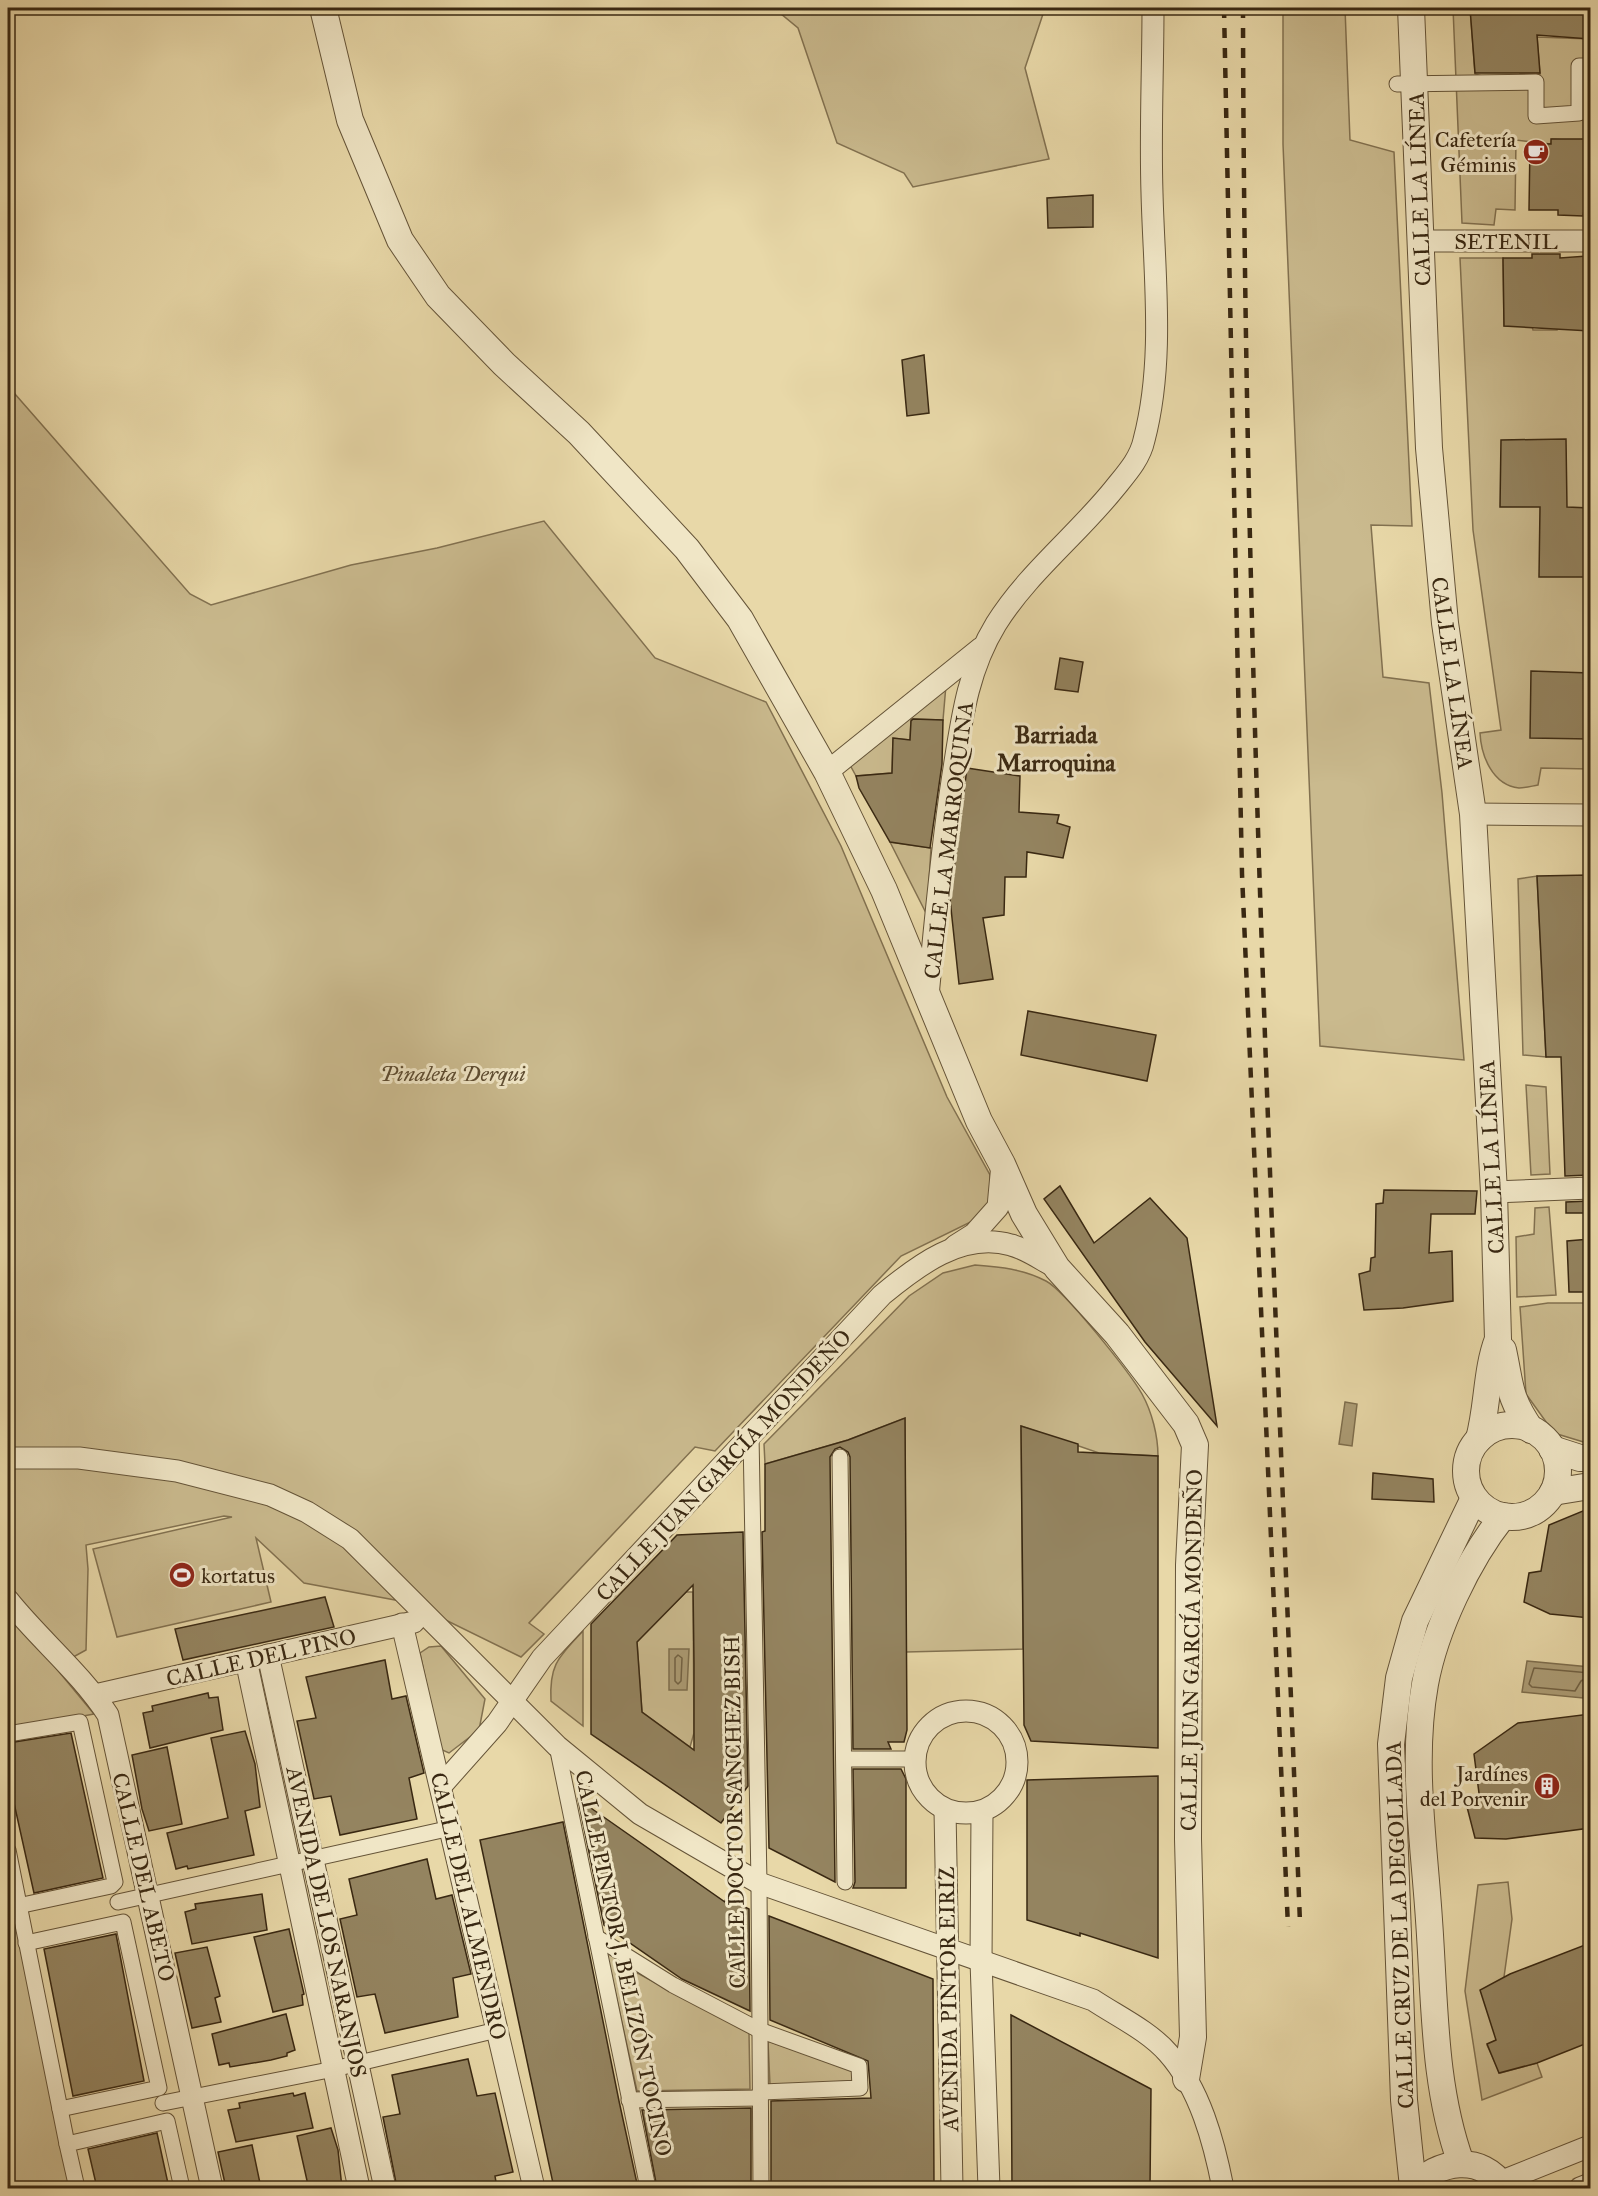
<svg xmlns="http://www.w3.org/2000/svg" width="1598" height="2196" font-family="'IM FELL Great Primer',serif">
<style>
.green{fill:#caba8e;stroke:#827150;stroke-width:1.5}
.water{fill:#ac9c75;stroke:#7e6e4d;stroke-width:1.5}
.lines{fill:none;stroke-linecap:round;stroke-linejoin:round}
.shore{stroke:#726244;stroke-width:1.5}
.building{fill:#948460;stroke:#392812;stroke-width:1.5;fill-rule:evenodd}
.pedestrian-casing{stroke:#655438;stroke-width:17}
.minor-casing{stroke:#655438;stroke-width:23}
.tertiary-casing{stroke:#655438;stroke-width:28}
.pedestrian{stroke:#f0e6c6;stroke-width:15}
.minor{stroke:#f0e6c6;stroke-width:21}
.tertiary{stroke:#f0e6c6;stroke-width:26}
.rail{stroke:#392812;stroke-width:4.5;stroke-dasharray:10 10;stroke-linecap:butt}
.labels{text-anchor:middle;stroke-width:6;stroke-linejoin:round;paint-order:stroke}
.poi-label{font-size:22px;fill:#392812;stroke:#f0e6c6;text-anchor:end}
.street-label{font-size:22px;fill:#392812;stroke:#f0e6c6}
.park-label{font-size:22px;font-style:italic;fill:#5d4c31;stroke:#f0e6c6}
.neighbourhood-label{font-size:24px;font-weight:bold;fill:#392812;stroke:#f0e6c6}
</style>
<rect width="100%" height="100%" fill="#e8d8a8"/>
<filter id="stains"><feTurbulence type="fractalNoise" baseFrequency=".00333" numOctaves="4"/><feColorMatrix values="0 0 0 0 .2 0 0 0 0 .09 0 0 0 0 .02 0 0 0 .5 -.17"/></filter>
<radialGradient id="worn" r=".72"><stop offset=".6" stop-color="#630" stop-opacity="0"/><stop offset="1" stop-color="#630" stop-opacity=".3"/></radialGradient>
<g class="green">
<path d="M779,8H1045L1025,68L1049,159L913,187L904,173L837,143L798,28L780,13Z"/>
<path d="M1283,8H1345L1350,140L1394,152L1412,526L1371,525L1383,677L1429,683L1442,793L1464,1060L1320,1046L1283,144Z"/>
<path d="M1453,8H1470L1475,74L1517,86L1520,74H1540L1537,37L1590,39V142L1552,139L1551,144L1516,140L1515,210L1496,209L1494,225L1462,223Z"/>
<path d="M1460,258H1503L1504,326H1532L1533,330H1557V325H1588L1590,367V769L1541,768L1538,785C1532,786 1525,788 1519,788C1492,785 1481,755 1480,733L1501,730L1473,530Z"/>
<path d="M8,386L190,594L211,605L351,565L437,548L544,521L655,658L766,702L841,846L947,1097L990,1175L989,1213L901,1256L715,1451L695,1447L529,1623L544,1634L521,1657L411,1603L304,1583L256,1538L271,1602L117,1637L93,1549L232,1517L224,1516L86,1545L88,1569L86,1650L55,1667L94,1714L8,1730Z"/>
<path d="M946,685L943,720L911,719L910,740L893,738L892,773L856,776L850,765Z"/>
<path d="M890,842L931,848L927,915Z"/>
<path d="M1537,876L1546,1057L1523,1055L1518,879Z"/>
<path d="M1526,1085L1546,1087L1550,1174L1531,1175Z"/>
<path d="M1549,1207L1556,1295L1517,1297L1516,1237L1534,1234L1535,1208Z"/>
<path d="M975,1265C1001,1267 1023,1269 1046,1281C1065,1291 1130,1373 1142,1394C1152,1412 1158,1436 1158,1456L1099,1453L1021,1426L1023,1649L906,1652L905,1418L848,1440L765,1464L764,1444L909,1296L943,1273Z"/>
<path d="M1548,1303H1590V1444L1554,1433L1526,1394L1520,1307Z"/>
<path d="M686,1592H693L694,1733L690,1747L642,1712L637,1642Z"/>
<path d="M583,1631V1726L551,1701C549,1664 559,1657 583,1631Z"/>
<path d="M441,1646L485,1699L479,1730L449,1753L440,1749L420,1653L429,1647Z"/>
<path d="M8,1831L62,2107L74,2188H8Z"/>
<path d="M1508,1882L1512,1919L1504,1977L1513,2031L1487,2045L1500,2073L1537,2063L1542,2077L1482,2100L1465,1991L1478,1885Z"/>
<path d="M606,1950L630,1969L749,2033L750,2089L637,2091Z"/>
<path d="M768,2041L852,2070L853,2081L770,2085Z"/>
</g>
<g class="water">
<path d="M1345,1402L1357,1404L1352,1446L1339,1444Z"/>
<path d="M669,1649H689L687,1690H669Z"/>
<path d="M1527,1661L1590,1667V1685H1585L1583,1698L1522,1692Z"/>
</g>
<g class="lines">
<g class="shore">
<path d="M678,1655L682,1658L681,1681L678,1684L675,1681V1658Z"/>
<path d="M1590,1673L1534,1668L1529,1684L1532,1687L1575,1691L1581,1681L1588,1677L1590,1679"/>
</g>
</g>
<g class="building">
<path d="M1470,8H1590V39L1537,35L1540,73H1475Z"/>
<path d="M1551,139H1587L1586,144H1590V210H1584L1583,216L1558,215V210H1529L1530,144H1551Z"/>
<path d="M1093,195V227L1048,228L1047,198Z"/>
<path d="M1532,254H1560V258L1587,256L1590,331L1504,326L1503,258H1532Z"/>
<path d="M924,355L929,413L907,416L902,360Z"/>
<path d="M1566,439L1567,507L1590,508V577H1539L1540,507H1500L1501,440Z"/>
<path d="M1060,658L1083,662L1078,692L1055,689Z"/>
<path d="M1531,671L1590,673V739L1530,738Z"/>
<path d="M913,719L943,720L942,764L930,848L890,842L859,788L856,776L892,773L893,738L910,740L911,721Z"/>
<path d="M967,768L1020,776L1019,812L1059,815L1057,823L1070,827L1063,858L1027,852L1026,877H1005L1004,915L983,918L993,979L959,984L950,899Z"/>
<path d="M1590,875V1175L1565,1176L1561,1057H1546L1537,876Z"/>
<path d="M1028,1011L1156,1035L1147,1081L1021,1055Z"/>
<path d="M1060,1186L1094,1243L1150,1198L1187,1238L1217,1426L1145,1342L1044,1199Z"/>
<path d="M1384,1190L1477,1191L1475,1214H1431L1429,1253L1452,1251L1453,1301L1403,1308L1364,1310L1359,1274L1370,1271L1371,1258L1375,1257L1376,1204L1383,1203Z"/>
<path d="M1590,1201V1213H1566V1202Z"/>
<path d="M1590,1239V1292H1569L1567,1241Z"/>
<path d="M905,1418L907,1730L904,1742H888L891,1749H853L850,1457L848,1452L840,1447L835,1449L830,1457L835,1882L769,1848L762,1532L765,1531V1464L848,1440Z"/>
<path d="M1021,1426L1078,1444V1452L1158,1456V1748L1031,1741L1024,1725Z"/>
<path d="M1373,1473L1433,1479L1434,1502L1372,1499Z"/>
<path d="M1590,1508V1618L1550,1614L1524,1602L1529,1573L1541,1571L1549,1525Z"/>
<path d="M743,1532L748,1786L721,1823L591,1734V1624L677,1535ZM693,1585L694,1664V1750L642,1712L637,1642Z"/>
<path d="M325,1597L334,1627L183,1660L175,1629Z"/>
<path d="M385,1660L392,1699L406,1696L424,1773L409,1778L417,1819L340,1835L331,1796L314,1799L297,1721L316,1718L306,1677Z"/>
<path d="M208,1693L209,1698L218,1697L223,1730L150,1748L143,1713L153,1711L152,1706Z"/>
<path d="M1590,1714V1828L1506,1839L1475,1838L1466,1803L1480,1801L1474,1754L1518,1723Z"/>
<path d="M245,1731L255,1764L260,1807L245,1811L254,1855L188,1869L187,1866L176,1869L167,1833L228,1818L211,1738Z"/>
<path d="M71,1733L103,1878L34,1893L8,1776V1743Z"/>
<path d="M167,1747L182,1824L149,1831L142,1809L132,1755Z"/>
<path d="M853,1769H901L906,1779V1888H853L855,1882Z"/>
<path d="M1158,1776V1958L1080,1933V1936L1027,1920V1780Z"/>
<path d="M578,1799L725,1902L726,1898L749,1909L750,2011L682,1979L604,1925Z"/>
<path d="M563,1822L619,2101L638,2188H577L575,2184L554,2188L480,1840Z"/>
<path d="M427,1859L436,1899L452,1895L471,1974L453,1978L458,2017L385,2033L375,1994L357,1997L340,1919L357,1915L349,1879Z"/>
<path d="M262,1894L267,1930L192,1944L185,1912L196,1909L195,1904Z"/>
<path d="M769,1916L933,1979L934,2188H771V2101L871,2098L868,2061L770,2020Z"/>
<path d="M289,1929L304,1994L302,1995L303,2005L273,2012L254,1937Z"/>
<path d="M116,1934L144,2081L73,2096L44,1949Z"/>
<path d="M1590,1943V2042L1537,2063L1499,2073L1487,2044L1496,2040L1480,1990L1510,1974Z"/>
<path d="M207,1947L220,1996L215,1998L221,2022L192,2028L175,1953Z"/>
<path d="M286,2014L295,2050L287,2053V2056L271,2060L230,2067L229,2063L219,2065L212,2034Z"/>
<path d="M1011,2015L1151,2089L1150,2187L1012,2188Z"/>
<path d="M468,2059L477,2096L495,2093L513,2172L495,2176L497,2188H397L383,2117L400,2114L392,2075Z"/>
<path d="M293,2093L294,2096L305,2093L313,2128L236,2142L228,2110L240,2108L239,2103Z"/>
<path d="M751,2108V2188H657L642,2110Z"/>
<path d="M331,2128L338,2150L342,2188H313L312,2185H308L297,2136Z"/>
<path d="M157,2133L169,2188H97L88,2149Z"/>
<path d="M252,2145L261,2188H226L218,2152Z"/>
</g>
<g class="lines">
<defs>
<g id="pedestrian">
<path d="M1397,84L1536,82V116L1579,113V66H1590"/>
<path d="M751,1435L759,1883L761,2188"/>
<path d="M840,1457L845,1882"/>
<path d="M8,1734L80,1722L115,1882L111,1886L18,1906"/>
<path d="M557,1746L648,2188"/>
<path d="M844,1759H914"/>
<path d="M8,1850L67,2144"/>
<path d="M118,1902L451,1828"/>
<path d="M596,1937L673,1985L759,2030L859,2066L860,2088L760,2092"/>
<path d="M26,1943L123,1922L159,2088L60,2109"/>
<path d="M629,2100L760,2098"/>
<path d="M163,2103L334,2069L497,2030"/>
<path d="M77,2188L67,2144L167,2121L182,2188"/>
</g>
<g id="minor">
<path d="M1421,241H1590"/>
<path d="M827,772L981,648"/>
<path d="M1473,814L1590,815"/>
<path d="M928,996C935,924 941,852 952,781C961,725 966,673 996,624C1027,574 1077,535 1114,489C1126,474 1140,459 1144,440C1165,360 1154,274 1152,193C1150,131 1153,69 1153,8"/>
<path d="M1494,1192L1590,1188"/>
<path d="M955,1246L974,1234L998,1207L1002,1164"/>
<path d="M8,1458H79L177,1471L270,1495L307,1512L350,1539L557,1746L640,1814L759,1883L1093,2000C1117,2016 1149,2031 1168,2053C1200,2089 1214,2142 1223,2188"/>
<path d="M8,1600C39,1639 81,1673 108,1715L212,2188"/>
<path d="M402,1624L534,2188"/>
<path d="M268,1655L385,2188"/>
<path d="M246,1660L359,2188"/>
<path d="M95,1695L414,1622"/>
<circle cx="966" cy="1762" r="51"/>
<path d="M441,1786L497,1723L542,1658L882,1295C917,1266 962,1231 1011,1245C1027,1249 1043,1261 1057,1268"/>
<path d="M945,1810L952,2188"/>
<path d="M982,1812L981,1961L989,2188"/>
<path d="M1500,2182L1590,2146"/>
<path d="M1580,2188L1590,2184"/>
</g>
<g id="tertiary">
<path d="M323,8L350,120L400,240L438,296L504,364L579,433L687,549L740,619L827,772L884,890L979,1121L1002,1164L1024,1214L1057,1268L1117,1334L1186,1424L1195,1445L1189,1565L1188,1839L1193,2037L1186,2079"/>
<path d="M1411,8L1429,448L1445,623L1473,814L1494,1192L1498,1339C1486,1370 1488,1406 1479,1439"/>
<path d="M1503,1350C1511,1387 1508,1396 1531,1430"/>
<circle cx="1512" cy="1471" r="46"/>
<path d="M1552,1449L1580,1458H1590"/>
<path d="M1553,1492L1590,1486"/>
<path d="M1461,2163C1433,2086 1435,2002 1429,1920C1424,1842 1411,1762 1425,1684C1435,1629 1468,1560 1503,1516"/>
<path d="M1413,2187L1404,2100L1391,1744L1399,1678L1415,1621L1474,1498"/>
<path d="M1413,2188C1437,2160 1482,2153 1504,2188"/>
</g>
</defs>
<use href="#pedestrian" class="pedestrian-casing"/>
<use href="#minor" class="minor-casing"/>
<use href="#tertiary" class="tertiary-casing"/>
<use href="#pedestrian" class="pedestrian"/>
<use href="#minor" class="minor"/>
<use href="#tertiary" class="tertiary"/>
<g class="rail">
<path d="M1224,8L1242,874L1288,1927"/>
<path d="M1243,8C1244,646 1275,1285 1300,1923"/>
</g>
</g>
<defs>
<symbol id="cafe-disc" viewBox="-11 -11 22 22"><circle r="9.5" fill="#8f2418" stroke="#f0e6c6"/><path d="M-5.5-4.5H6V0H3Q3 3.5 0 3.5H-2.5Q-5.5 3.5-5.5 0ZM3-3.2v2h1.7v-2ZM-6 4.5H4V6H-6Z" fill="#fff"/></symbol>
<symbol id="stadium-disc" viewBox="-11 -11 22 22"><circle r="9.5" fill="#8f2418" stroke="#f0e6c6"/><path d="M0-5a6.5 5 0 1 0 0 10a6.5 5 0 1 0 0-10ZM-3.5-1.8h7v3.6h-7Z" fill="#fff"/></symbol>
<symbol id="building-disc" viewBox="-11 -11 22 22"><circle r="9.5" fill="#8f2418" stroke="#f0e6c6"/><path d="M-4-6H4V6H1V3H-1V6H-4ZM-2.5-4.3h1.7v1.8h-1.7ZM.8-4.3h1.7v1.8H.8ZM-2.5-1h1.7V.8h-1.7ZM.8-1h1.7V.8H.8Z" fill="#fff"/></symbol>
</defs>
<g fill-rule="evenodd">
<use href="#cafe-disc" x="1521" y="137" width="30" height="30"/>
<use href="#stadium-disc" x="167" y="1560" width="30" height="30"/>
<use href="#building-disc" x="1532" y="1771" width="30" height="30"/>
</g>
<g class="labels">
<g class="poi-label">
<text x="1516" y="147">Cafetería<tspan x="1516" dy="25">Géminis</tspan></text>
<text x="201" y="1583" text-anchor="start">kortatus</text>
<text x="1528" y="1781">Jardínes<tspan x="1528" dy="25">del Porvenir</tspan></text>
</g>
<g class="street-label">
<text transform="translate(1419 189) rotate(-92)" y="8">CALLE LA LÍNEA</text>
<text x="1506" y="249">SETENIL</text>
<text transform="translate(1453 673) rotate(82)" y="8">CALLE LA LÍNEA</text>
<text transform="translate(948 840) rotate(-83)" y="8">CALLE LA MARROQUINA</text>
<text transform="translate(1491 1157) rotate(-93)" y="8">CALLE LA LÍNEA</text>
<text transform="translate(723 1465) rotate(-47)" y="8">CALLE JUAN GARCÍA MONDEÑO</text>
<text transform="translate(1191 1650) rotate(-89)" y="8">CALLE JUAN GARCÍA MONDEÑO</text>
<text transform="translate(261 1657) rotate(-13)" y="8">CALLE DEL PINO</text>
<text transform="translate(734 1812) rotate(-91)" y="8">CALLE DOCTOR SANCHEZ BISH</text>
<text transform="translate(144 1877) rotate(77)" y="8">CALLE DEL ABETO</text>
<text transform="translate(469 1906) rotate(77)" y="8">CALLE DEL ALMENDRO</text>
<text transform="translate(327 1922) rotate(78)" y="8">AVENIDA DE LOS NARANJOS</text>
<text transform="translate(1399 1925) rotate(-92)" y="8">CALLE CRUZ DE LA DEGOLLADA</text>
<text transform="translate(624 1963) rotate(78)" y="8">CALLE PINTOR J. BELIZÓN TOCINO</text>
<text transform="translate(948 1999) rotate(-91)" y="8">AVENIDA PINTOR EIRIZ</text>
</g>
<g class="park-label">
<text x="453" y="1081">Pinaleta Derqui</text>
</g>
<g class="neighbourhood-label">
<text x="1056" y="743">Barriada<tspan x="1056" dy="28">Marroquina</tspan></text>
</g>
</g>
<rect width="1598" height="2196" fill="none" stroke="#e8d8a8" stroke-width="30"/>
<rect x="9" y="9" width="1580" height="2178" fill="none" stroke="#392812" stroke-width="3"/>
<rect x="15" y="15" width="1568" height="2166" fill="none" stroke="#392812" stroke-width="1.5"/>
<rect width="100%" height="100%" filter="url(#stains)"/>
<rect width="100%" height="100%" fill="url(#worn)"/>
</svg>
